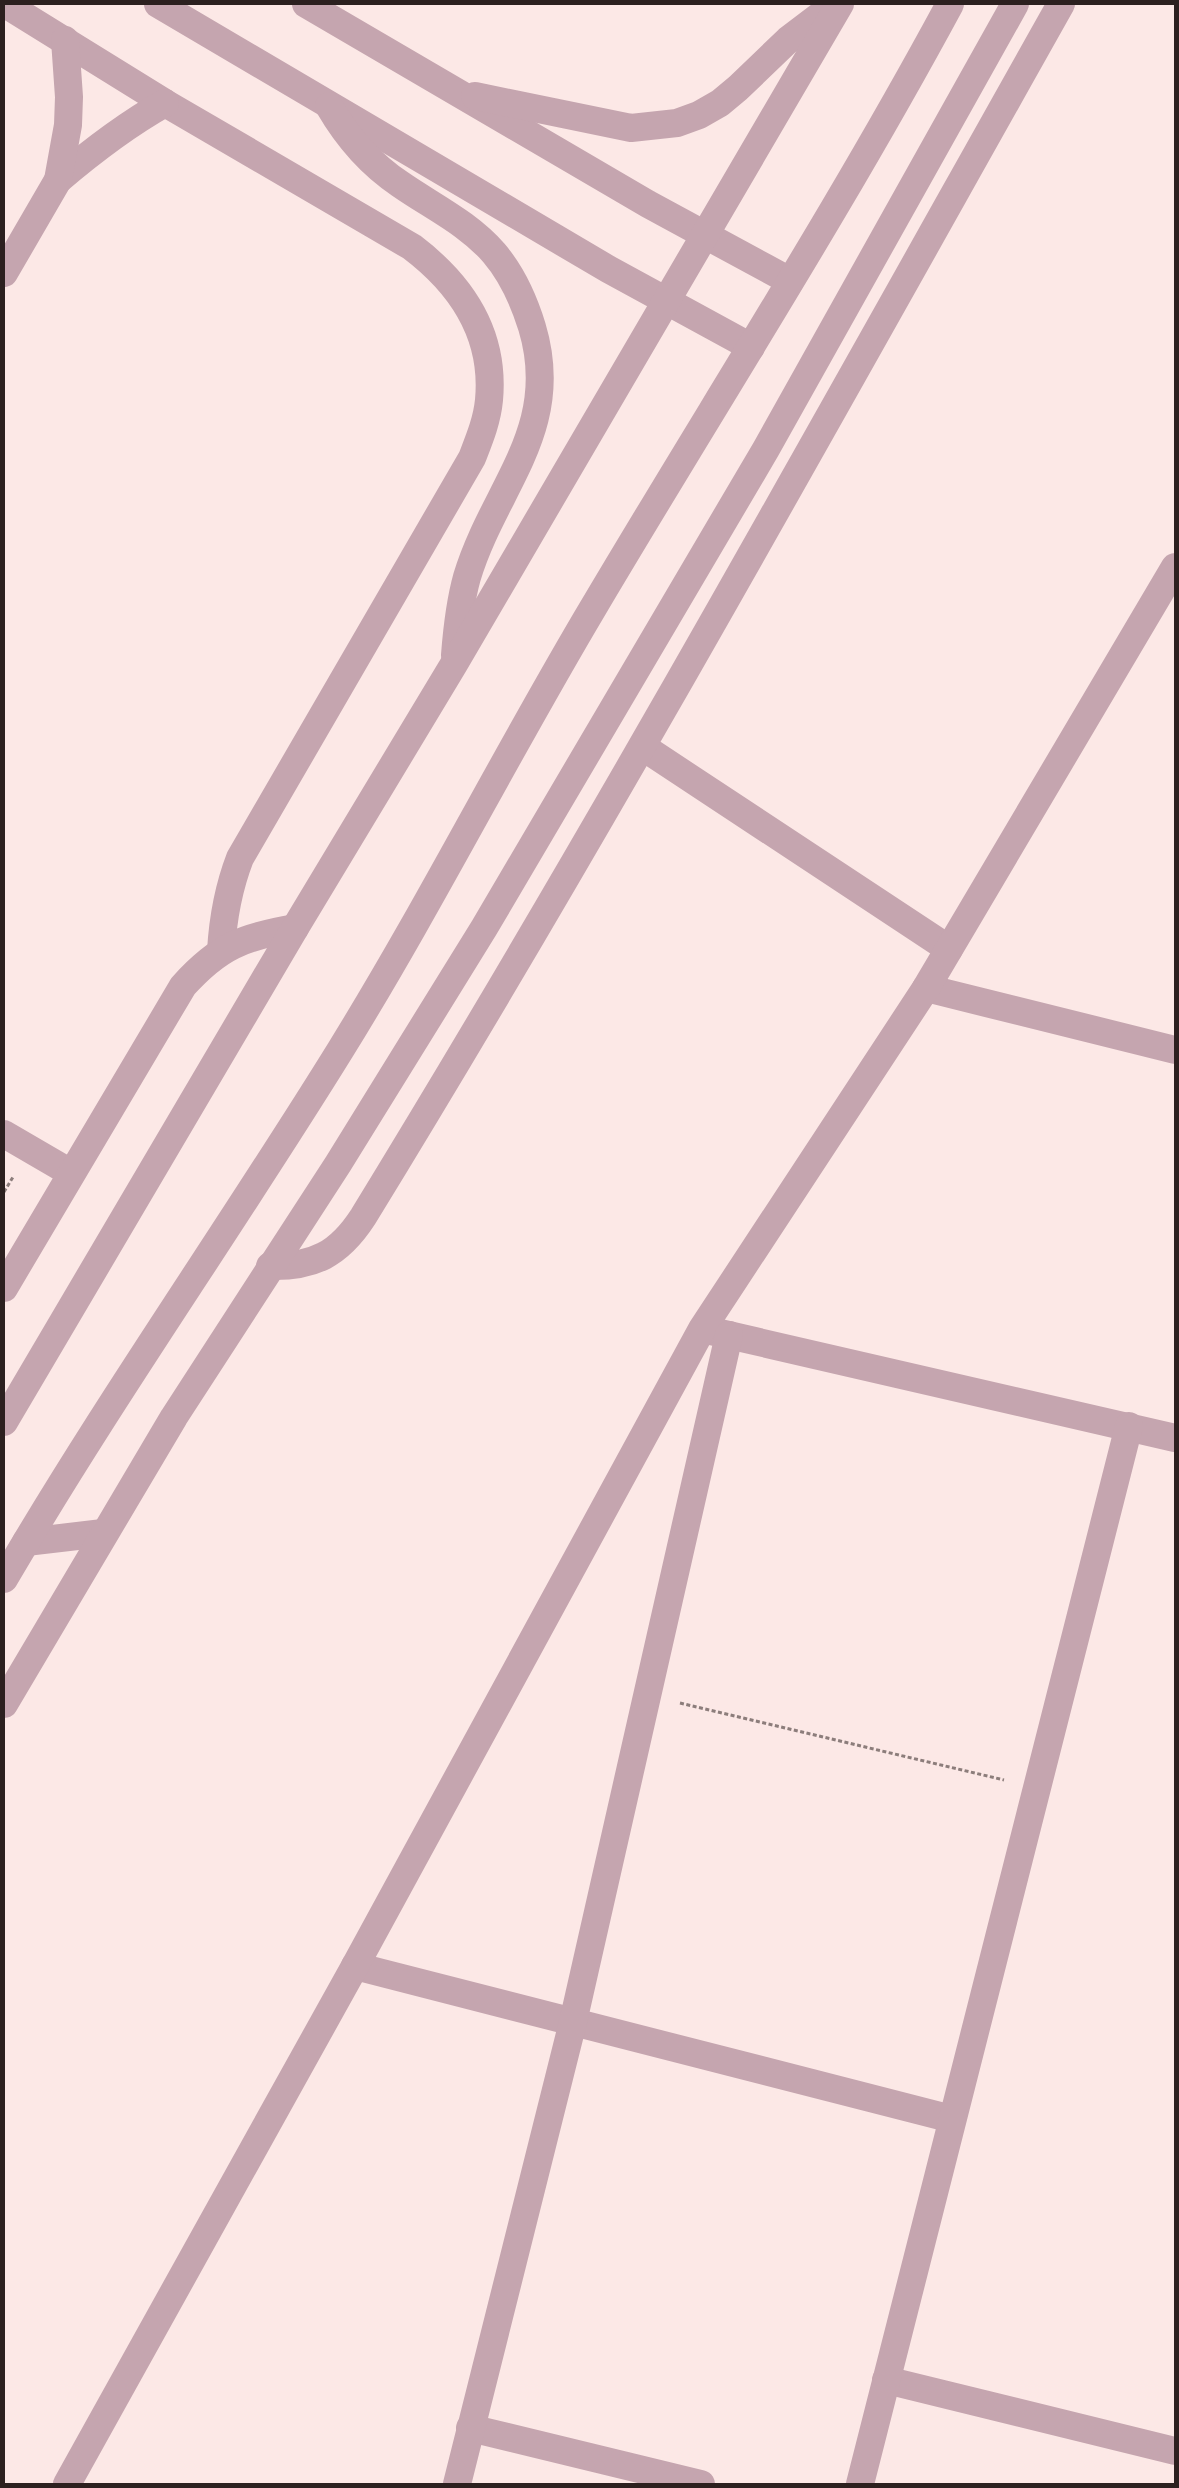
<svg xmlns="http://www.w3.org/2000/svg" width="1179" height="2488" font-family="'Archivo Narrow',sans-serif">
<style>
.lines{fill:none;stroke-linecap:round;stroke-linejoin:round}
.path{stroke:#8c7d7b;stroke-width:3;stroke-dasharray:4 2.5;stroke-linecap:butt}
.minor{stroke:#c5a5af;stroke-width:28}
</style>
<rect width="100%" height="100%" fill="#fce8e6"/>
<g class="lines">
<g class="path">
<path d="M4,1192L13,1177"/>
<path d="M680,1703L1004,1780"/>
</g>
<g class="minor">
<path d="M5,4L165,103L412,247C462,285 495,335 489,400C487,421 479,440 472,458L240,858C228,889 223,917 221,951"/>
<path d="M158,4L608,269L751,347"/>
<path d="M306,4L648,204L790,281"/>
<path d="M475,96L631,128L677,123L699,115L720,103L738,88L788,40L834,5"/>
<path d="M329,106C347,137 370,164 400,184C433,207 468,223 494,253C512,274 524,301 532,327C563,430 494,487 467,577C460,602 457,629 455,655"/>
<path d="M58,180C92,151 126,125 165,103"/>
<path d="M4,273L58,180L68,125L69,97L65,40"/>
<path d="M643,747L949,949"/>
<path d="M926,988L1175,1050"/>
<path d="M4,1134L71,1173"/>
<path d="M270,1266C314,1267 339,1254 363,1217C607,819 832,411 1061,4"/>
<path d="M4,1288L183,986C219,946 243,937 295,928"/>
<path d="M711,1331L1175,1438"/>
<path d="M4,1422L295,928L454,664L840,4"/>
<path d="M26,1542L103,1533"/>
<path d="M4,1579C110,1398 231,1227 341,1049C430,905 506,754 593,608C712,407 839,210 950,4"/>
<path d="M4,1704L174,1417L338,1164L484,928L766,449L1015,4"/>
<path d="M355,1966L952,2119"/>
<path d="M886,2380L1175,2451"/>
<path d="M470,2428L701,2484"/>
<path d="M67,2484L355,1966L702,1329L926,988L1175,567"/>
<path d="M457,2484L573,2022L729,1335"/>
<path d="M860,2484L1129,1426"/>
</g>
</g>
<rect width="1179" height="2488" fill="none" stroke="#2c201f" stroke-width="10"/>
</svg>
